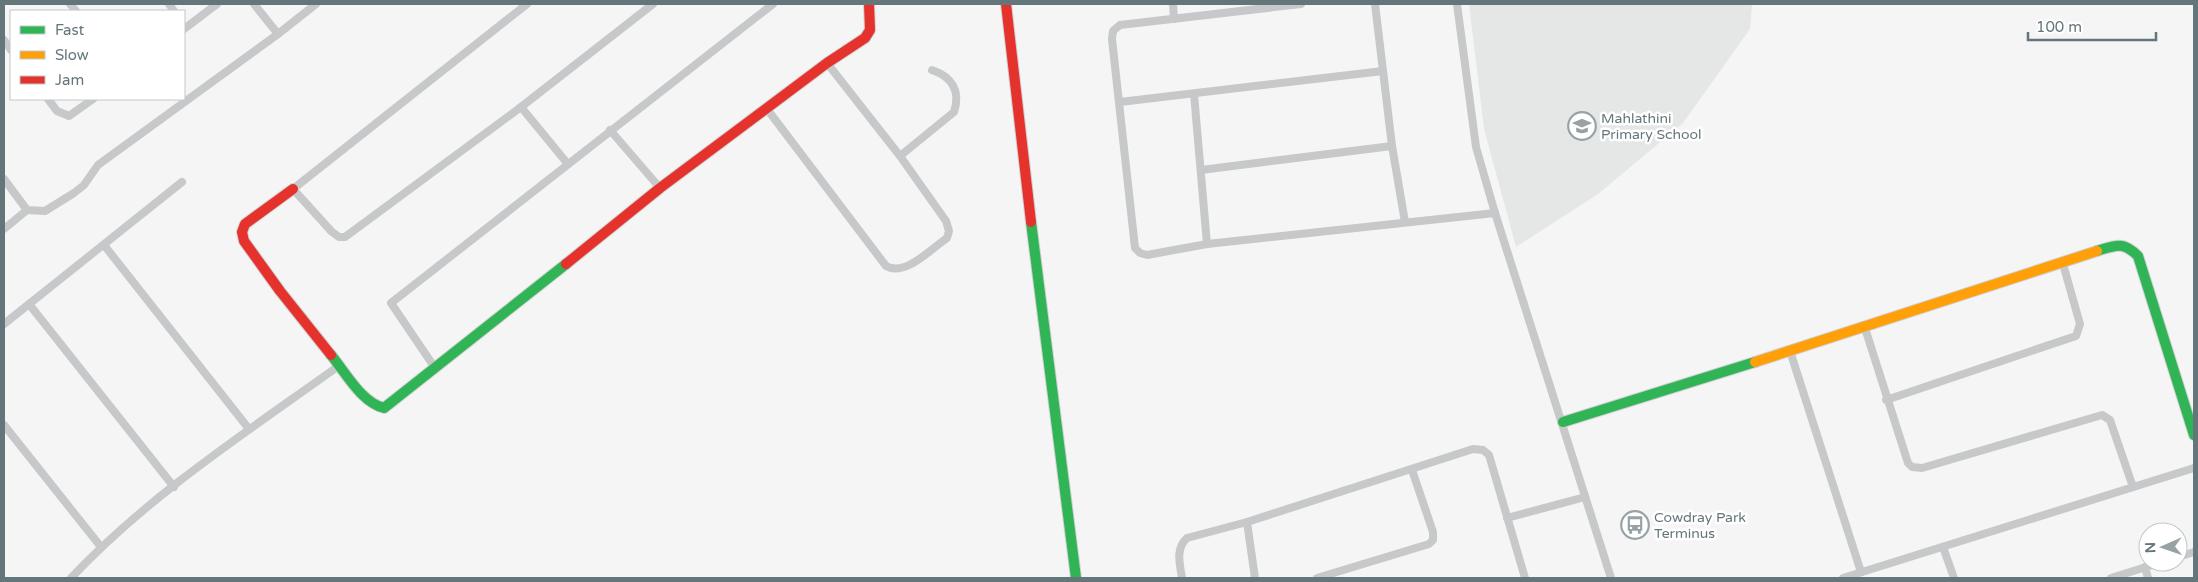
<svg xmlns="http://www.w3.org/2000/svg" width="2198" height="582" font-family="'Varela Round',sans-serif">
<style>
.built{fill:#e5e6e6}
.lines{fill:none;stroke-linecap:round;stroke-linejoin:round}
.fast-casing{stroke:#d0d1d2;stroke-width:12}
.slow-casing{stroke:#d0d1d2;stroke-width:12}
.jam-casing{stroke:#d0d1d2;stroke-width:12}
.street{stroke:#c6c8c9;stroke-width:8}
.fast{stroke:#30b455;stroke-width:10}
.slow{stroke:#ff9f0a;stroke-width:10}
.jam{stroke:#e5322d;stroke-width:10}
.labels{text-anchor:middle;stroke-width:5;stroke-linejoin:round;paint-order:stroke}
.poi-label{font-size:14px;fill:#65767b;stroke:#fff;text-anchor:start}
</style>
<rect width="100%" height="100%" fill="#f5f5f5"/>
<path class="built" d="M1469,4H1752L1750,29L1683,123L1598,194L1516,247L1484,129Z"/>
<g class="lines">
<defs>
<g id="fast">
<path d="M1031,222L1076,578"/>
<path d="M2097,251C2116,245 2123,241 2138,256L2194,435"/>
<path d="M331,355C346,373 361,402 384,408L566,264"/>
<path d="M1563,422L1755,362"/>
</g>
<path id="slow" d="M1755,362L2097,251"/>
<g id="jam">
<path d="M1006,4L1031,222"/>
<path d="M293,189L245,224L242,232L244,241L280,291L331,355"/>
<path d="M566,264L660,188L827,63L865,38L870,30L869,4"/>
</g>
</defs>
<use href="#fast" class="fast-casing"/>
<use href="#slow" class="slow-casing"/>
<use href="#jam" class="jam-casing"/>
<g class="street">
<path d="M70,4L76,11"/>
<path d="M169,4L174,11"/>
<path d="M254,4L278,34"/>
<path d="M527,4L293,189L332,232L339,237H345L521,107L653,4"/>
<path d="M1173,4L1174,19"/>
<path d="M1301,4L1120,25L1113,31L1112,39L1135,248L1140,253L1147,255L1207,244L1495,213"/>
<path d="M1375,4L1392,146L1405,222"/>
<path d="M1457,4L1476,147L1495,213L1611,578"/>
<path d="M184,29L217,4"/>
<path d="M4,40L11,50"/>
<path d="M1194,94L1207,244"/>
<path d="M48,99L57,111L69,116L93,99"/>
<path d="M1120,102L1383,71"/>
<path d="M521,107L567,163"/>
<path d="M767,109L886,266C905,277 931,249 947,238L949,231L946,221L900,156L827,63"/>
<path d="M610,130L660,188"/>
<path d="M900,156L954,112C961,91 952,77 932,70"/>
<path d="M1201,170L1392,146"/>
<path d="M4,179L27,210L45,211L74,193L84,185L98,165L278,34L316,4"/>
<path d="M4,229L27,210"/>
<path d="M104,245L249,429"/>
<path d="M29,304L174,487"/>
<path d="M4,324L182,182"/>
<path d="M1864,325L1908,463L1912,467L1922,468L2102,415L2110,420L2133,487"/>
<path d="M1790,351L1861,572"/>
<path d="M435,368L391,303L773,4"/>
<path d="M1886,400L2076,336L2080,324L2063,264"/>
<path d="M4,425L101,547"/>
<path d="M1507,518L1585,497"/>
<path d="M1247,522L1255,578"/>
<path d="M1943,547L1954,578"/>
<path d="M2178,557L2194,552"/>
<path d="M2145,567L2148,578"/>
<path d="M71,578C149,495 248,431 340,365"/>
<path d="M1182,578C1180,564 1175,549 1187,538L1247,522L1473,449L1483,450L1489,455L1525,578"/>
<path d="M1317,578L1429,544L1433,540V532L1412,470"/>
<path d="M1843,578L2194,468"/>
<path d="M2111,578L2162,562"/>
</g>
<use href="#fast" class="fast"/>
<use href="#slow" class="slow"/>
<use href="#jam" class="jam"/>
</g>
<defs>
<symbol id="school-ring" viewBox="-11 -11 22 22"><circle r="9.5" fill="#fff" stroke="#97a2a6" stroke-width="1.5"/><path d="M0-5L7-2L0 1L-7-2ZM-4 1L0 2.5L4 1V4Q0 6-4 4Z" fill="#97a2a6"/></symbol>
<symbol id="bus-ring" viewBox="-11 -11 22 22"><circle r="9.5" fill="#fff" stroke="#97a2a6" stroke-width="1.5"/><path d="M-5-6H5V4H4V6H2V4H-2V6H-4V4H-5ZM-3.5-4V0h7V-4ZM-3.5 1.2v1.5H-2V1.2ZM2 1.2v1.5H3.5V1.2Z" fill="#97a2a6"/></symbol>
</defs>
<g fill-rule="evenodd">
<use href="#school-ring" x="1566" y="110" width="32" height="32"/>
<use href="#bus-ring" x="1619" y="509" width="32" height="32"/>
</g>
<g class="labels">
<g class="poi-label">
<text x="1601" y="123">Mahlathini<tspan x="1601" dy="16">Primary School</tspan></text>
<text x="1654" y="522">Cowdray Park<tspan x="1654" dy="16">Terminus</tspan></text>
</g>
</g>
<rect width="2198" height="582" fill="none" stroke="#65767b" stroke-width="10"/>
<rect x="10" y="10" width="175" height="90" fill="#ffffff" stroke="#c1c8ca"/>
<rect x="20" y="26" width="25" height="8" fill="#30b455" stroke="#c1c8ca"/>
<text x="55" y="35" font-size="15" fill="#65767b">Fast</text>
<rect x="20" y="51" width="25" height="8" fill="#ff9f0a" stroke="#c1c8ca"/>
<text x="55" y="60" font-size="15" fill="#65767b">Slow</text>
<rect x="20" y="76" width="25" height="8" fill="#e5322d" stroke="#c1c8ca"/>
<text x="55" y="85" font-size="15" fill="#65767b">Jam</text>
<g transform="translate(2163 547) rotate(268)"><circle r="24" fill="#ffffff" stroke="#c1c8ca"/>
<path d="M0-4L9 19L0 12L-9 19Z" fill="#97a2a6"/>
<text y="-8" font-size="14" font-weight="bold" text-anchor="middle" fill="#65767b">N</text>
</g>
<path d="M2028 32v8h128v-8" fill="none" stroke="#65767b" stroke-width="2.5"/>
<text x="2036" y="32" font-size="15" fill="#65767b" stroke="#ffffff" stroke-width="4" paint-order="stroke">100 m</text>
</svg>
